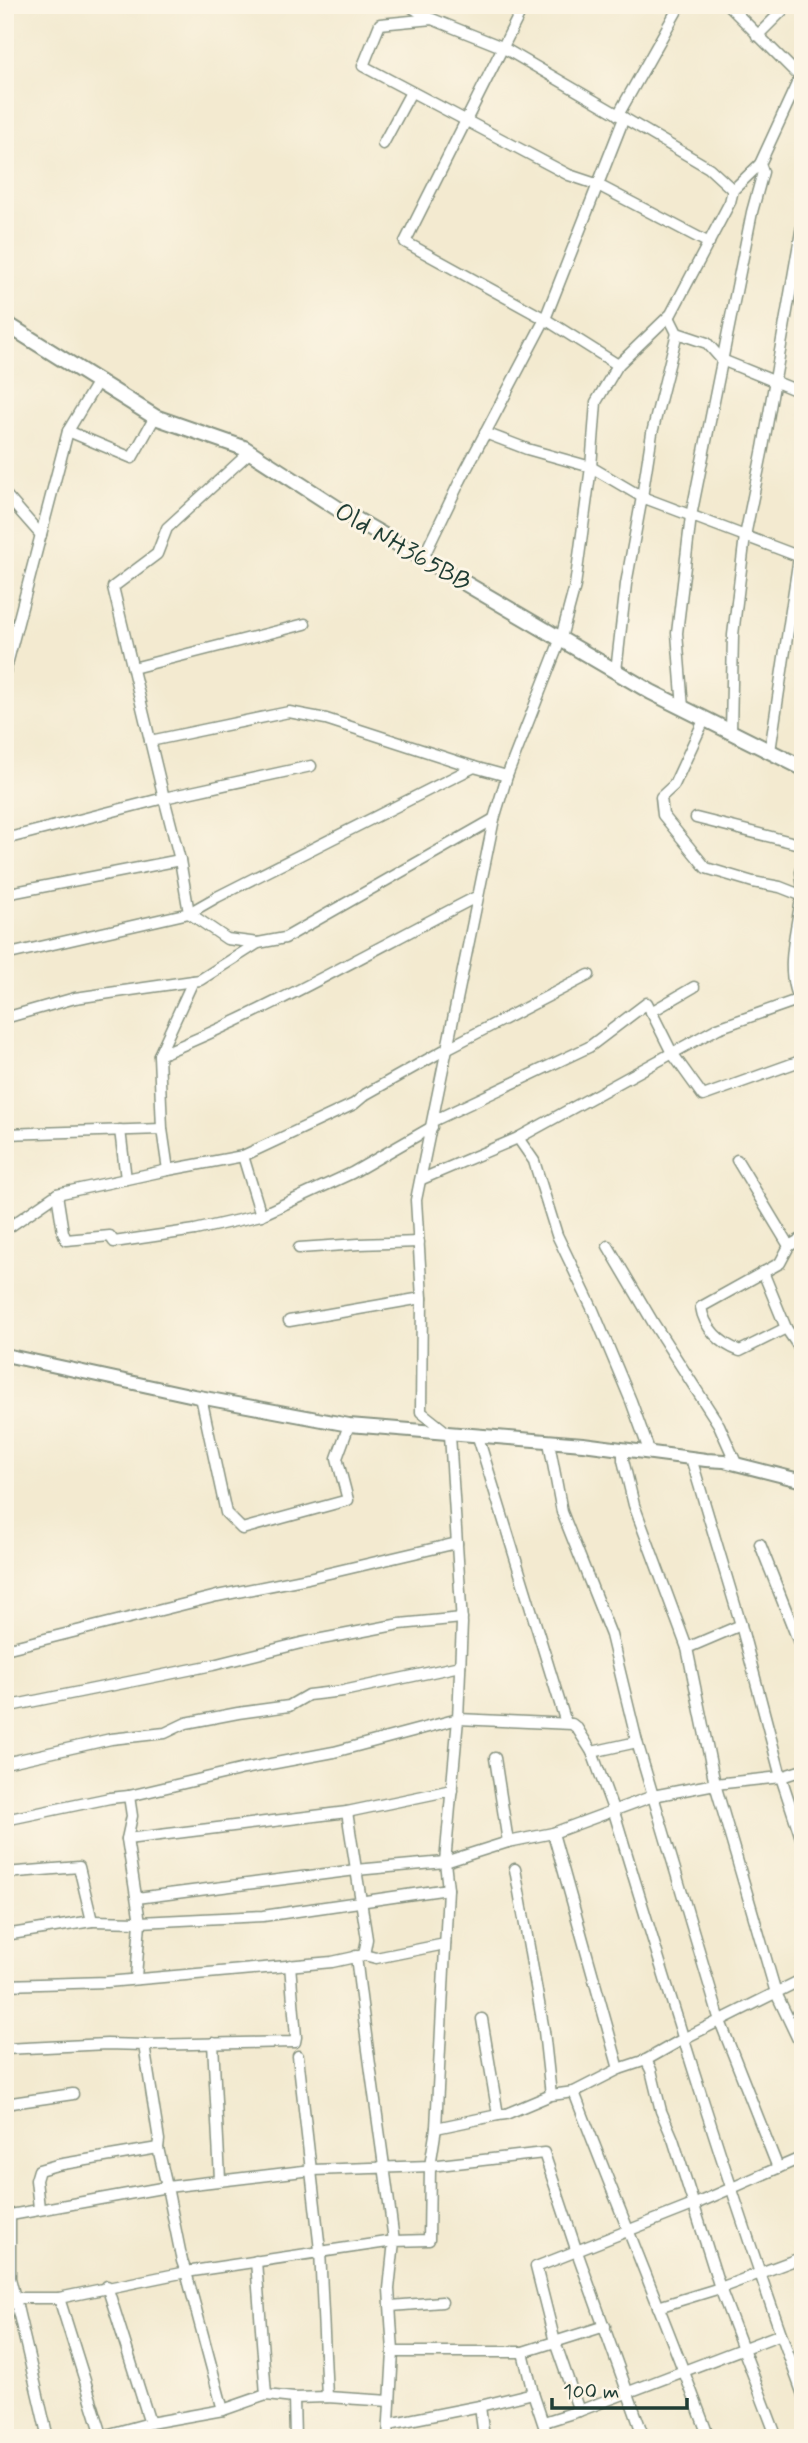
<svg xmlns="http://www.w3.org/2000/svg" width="808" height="2443" font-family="Mynerve,sans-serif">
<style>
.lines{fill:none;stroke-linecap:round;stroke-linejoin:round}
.minor-casing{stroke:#899482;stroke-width:13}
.tertiary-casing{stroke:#899482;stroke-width:16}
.primary-casing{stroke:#899482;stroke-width:18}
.minor{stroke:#fff;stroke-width:10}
.tertiary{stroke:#fff;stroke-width:12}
.primary{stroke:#fff;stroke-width:14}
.labels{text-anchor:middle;stroke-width:6;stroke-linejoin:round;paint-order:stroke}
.street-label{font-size:26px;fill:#1f3d34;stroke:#fcf5e5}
</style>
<rect width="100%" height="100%" fill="#fcf5e5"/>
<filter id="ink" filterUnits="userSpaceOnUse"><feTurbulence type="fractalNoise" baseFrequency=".0143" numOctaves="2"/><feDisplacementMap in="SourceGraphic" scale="14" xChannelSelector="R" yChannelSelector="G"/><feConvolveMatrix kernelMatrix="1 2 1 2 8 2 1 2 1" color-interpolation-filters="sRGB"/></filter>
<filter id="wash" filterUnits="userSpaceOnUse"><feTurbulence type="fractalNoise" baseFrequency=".00686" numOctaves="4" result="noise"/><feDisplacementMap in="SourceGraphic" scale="28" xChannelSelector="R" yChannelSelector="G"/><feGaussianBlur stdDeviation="1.57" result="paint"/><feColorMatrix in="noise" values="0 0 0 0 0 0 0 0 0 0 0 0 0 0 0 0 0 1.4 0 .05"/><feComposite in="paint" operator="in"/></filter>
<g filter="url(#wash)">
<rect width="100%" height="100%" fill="#f3ead0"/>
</g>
<g filter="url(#ink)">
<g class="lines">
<defs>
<g id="minor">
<path d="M408,5L431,19"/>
<path d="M524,5L405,242L545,319L624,118L709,168L733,190"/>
<path d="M757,36L788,5"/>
<path d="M618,115L680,5"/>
<path d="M624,118L502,47L432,19L380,24L363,66L569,175L596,184L709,243"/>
<path d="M383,144L411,92"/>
<path d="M669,317L677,333L707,343L722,360L803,393"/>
<path d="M68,431L132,458L155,417"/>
<path d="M485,433L527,449L591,467L642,497L652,433L677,333"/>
<path d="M250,452L167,528L157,554L113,587L164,798L311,766"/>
<path d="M5,494L41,535"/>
<path d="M423,558L459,483L545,319L618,365"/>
<path d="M133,668L305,624"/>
<path d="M616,671L626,584L642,497L745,536L763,448L803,220"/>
<path d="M5,672L68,431L98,381"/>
<path d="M683,708L677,633L691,516L752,212L763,172L760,164"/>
<path d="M705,718L674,785L661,797L663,815L706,868L753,882L780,887L803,896"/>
<path d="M731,732L733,635L745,536L803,558"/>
<path d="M150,741L289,712L326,719L474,767"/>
<path d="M770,751L803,530"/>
<path d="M696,818L803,845"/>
<path d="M5,839L164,798L180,860"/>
<path d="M803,865L801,872L803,890"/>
<path d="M5,894L180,860L189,913L5,955"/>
<path d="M803,898L800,905C795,937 783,978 803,1007"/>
<path d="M258,943L227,939L189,913L217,897L474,767L507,776"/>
<path d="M193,981L159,1055C270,1010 372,950 478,896"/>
<path d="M651,1012L694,987"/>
<path d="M5,1018L75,998L200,980L258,943L285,938L494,819"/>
<path d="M159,1055L162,1129L168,1170L243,1156L354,1104L366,1094L448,1048L589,975"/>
<path d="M433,1121L589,1047L647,1003L672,1053L703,1096L803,1060"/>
<path d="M120,1130L126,1179"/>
<path d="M5,1134L162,1129"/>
<path d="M518,1138L534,1161L557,1235L593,1310L631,1401L650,1453"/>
<path d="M243,1156L261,1215L352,1173L432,1127"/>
<path d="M737,1160L789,1246L780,1263L701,1307C704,1328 721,1344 740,1351L786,1328L803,1353"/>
<path d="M168,1170L57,1194L63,1232L66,1240L110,1236L114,1242L195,1230L261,1215"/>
<path d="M422,1179L518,1138L718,1028L803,998"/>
<path d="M5,1230L57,1194"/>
<path d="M608,1246L654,1324L719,1425L736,1463"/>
<path d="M789,1246L803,1238"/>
<path d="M299,1248L359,1244L419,1242"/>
<path d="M763,1272L786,1328"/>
<path d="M289,1321L422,1298"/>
<path d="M201,1397L226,1513L242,1529L348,1500L337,1458L349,1425"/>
<path d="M478,1437L566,1723"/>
<path d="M549,1442L562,1512L611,1635L637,1742L653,1796L715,1784L776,1993L803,2050"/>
<path d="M623,1449V1460L634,1505L687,1648"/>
<path d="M691,1458L741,1625L687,1648L715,1784L781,1777L803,1770"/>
<path d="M760,1544L803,1653"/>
<path d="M741,1625L781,1777L803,1844"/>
<path d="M5,1649L217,1596L308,1578L457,1543"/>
<path d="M5,1707L213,1665L301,1643L400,1624L462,1618"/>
<path d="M592,1752L614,1812C673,2007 733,2203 803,2395"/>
<path d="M495,1758L508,1842"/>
<path d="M5,1763L111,1739L165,1733L186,1723L238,1713L289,1706L308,1695L343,1691L460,1666"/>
<path d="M129,1796L132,1816L127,1839L140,1922L136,1978"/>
<path d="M347,1812L367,1939L364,1955"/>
<path d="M5,1820L110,1798L129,1796L244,1769L334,1752L458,1719L572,1724L577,1728L592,1752L637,1742"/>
<path d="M127,1839L347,1812L452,1790"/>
<path d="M515,1869L544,2031L551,2095"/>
<path d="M5,1873L79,1867L92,1921L5,1935"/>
<path d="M137,1898L356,1870L445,1862L508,1842L553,1833"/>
<path d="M92,1921L140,1922L263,1916L448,1889"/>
<path d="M356,1956C367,2051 382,2146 394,2241L186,2272L182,2261L167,2187L312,2170L430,2166L544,2153L576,2249L644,2438"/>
<path d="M5,1985L107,1982L332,1962L364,1955L376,1958L445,1944"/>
<path d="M482,2019L498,2115L506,2114L551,2095L574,2092L619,2069L646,2060L683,2039L803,1979"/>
<path d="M213,2043L220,2179"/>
<path d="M144,2045L295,2042L296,2037L290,1965"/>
<path d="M5,2049L107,2044L144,2045L159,2140L158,2148L167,2187L5,2216"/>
<path d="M298,2056L320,2250L327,2397"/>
<path d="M646,2060L651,2070L661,2111L673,2139L720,2288L777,2438"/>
<path d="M619,2069L553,1833L653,1796L720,2021L778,2168"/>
<path d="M574,2092C618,2208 666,2321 709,2438"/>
<path d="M5,2104L73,2094"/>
<path d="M436,2128L498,2115"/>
<path d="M39,2208L36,2180L39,2170L57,2165L158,2148"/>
<path d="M256,2261L266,2395"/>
<path d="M107,2286L150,2423"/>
<path d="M59,2298L102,2435"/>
<path d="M5,2301L15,2298L10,2278V2216"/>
<path d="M391,2306L442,2302"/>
<path d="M658,2307L720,2288L803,2257"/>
<path d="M393,2352H523L605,2326"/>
<path d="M523,2352L533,2393L548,2438"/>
<path d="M294,2398L295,2438"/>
<path d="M480,2406L484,2438"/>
<path d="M579,2411L555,2342L536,2267L693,2205L803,2157"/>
<path d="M544,2422L579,2411L781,2334"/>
<path d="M389,2424L480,2406L533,2393"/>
<path d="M48,2438L15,2298H59L186,2272L223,2410"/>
<path d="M95,2438L150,2423L223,2410L266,2395L294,2398L327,2397L390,2401"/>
<path d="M388,2438L393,2352L389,2289L394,2241L429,2240L430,2166L436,2128L448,1889L445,1862L458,1719L462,1623L450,1435L421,1412L422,1298L416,1200L494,819L507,776L561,638L575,586L591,467L596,402L618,365L671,314L730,202L733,190L760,164L800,77L728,5"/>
</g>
<path id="tertiary" d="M5,1355L194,1396L349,1425L583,1444L706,1460L724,1461L803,1481"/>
<path id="primary" d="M5,323L155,417L244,448L340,510L651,692L803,768"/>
</defs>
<use href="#minor" class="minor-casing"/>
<use href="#tertiary" class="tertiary-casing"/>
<use href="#primary" class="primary-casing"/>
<use href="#minor" class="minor"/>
<use href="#tertiary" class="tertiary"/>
<use href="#primary" class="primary"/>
</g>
</g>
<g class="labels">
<g class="street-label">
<text transform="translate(403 546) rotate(30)" y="9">Old NH365BB</text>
</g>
</g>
<rect width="808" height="2443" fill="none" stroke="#fcf5e5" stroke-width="28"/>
<path d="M552 2398v10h135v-10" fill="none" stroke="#1f3d34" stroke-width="3.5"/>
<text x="563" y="2398" font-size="21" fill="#1f3d34" stroke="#fcf5e5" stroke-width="5" paint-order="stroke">100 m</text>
</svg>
